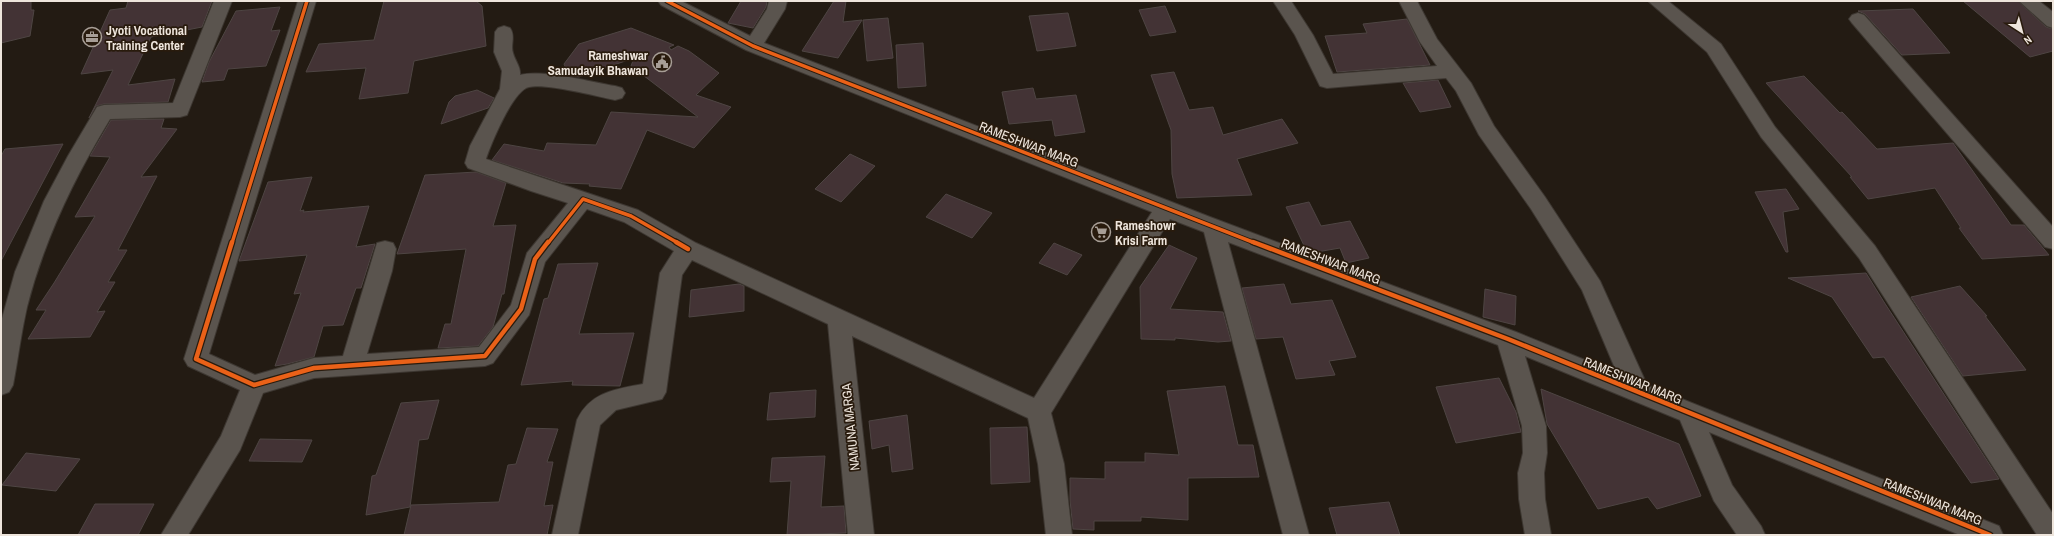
<svg xmlns="http://www.w3.org/2000/svg" width="2054" height="536" font-family="'Archivo Narrow',sans-serif">
<style>
.building{fill:#433335;stroke:#4e4543}
.lines{fill:none;stroke-linecap:round;stroke-linejoin:round}
.minor-casing{stroke:#3d3731;stroke-width:2}
.minor{fill:#5a544e;fill-rule:evenodd}
.cycleway-far1-casing{stroke:#291b0d;stroke-width:5.5}
.cycleway-casing{stroke:#291b0d;stroke-width:7}
.cycleway-far1{stroke:#ea6118;stroke-width:3.5}
.cycleway{stroke:#ea6118;stroke-width:4.5}
.labels{text-anchor:middle;stroke-width:3.5;stroke-linejoin:round;paint-order:stroke}
.poi-label{font-size:13px;font-weight:bold;fill:#eee5dc;stroke:#291b0d;text-anchor:start}
.street-label{font-size:13px;fill:#eee5dc;stroke:#291b0d}
</style>
<rect width="100%" height="100%" fill="#231b13"/>
<g class="building">
<path d="M1,1H31V10H34L30,36L1,43Z"/>
<path d="M128,1H212L202,27L151,37L128,85L175,79L168,102L104,104L96,106L89,118L113,70L81,74L110,10L126,8Z"/>
<path d="M384,1H476L482,6L486,46L414,61L408,93L359,99L366,68L306,72L319,44L374,40Z"/>
<path d="M741,1H767L766,7L753,28L728,23Z"/>
<path d="M834,1H846L843,22L862,20L838,58L802,51Z"/>
<path d="M1963,1H2018L2046,27L2053,29V51L2030,57Z"/>
<path d="M1165,6L1176,32L1150,36L1139,10Z"/>
<path d="M280,7L271,31L280,30L266,66L228,69L224,80L202,82L209,62L236,11Z"/>
<path d="M1913,9L1950,53L1902,55L1865,14L1858,11Z"/>
<path d="M1068,13L1076,46L1037,51L1029,16Z"/>
<path d="M888,18L893,58L867,61L863,20Z"/>
<path d="M1407,19L1430,65L1337,72L1325,36L1367,33L1363,24Z"/>
<path d="M631,28L674,45L669,47L671,50L678,46L689,51L719,73L696,95L731,107L694,148L647,130L621,189L589,186L590,184L563,183L492,160L504,144L544,151L547,143L596,145L611,112L698,117L631,66L634,58L579,77L569,76L564,64L579,44Z"/>
<path d="M923,43L926,86L898,88L896,45Z"/>
<path d="M1174,72L1189,110L1213,107L1223,135L1282,119L1298,143L1237,159L1252,195L1177,198L1172,174L1171,130L1151,75Z"/>
<path d="M1804,76L1840,113L1842,112L1877,149L1953,143L2011,225H2024L2049,255L1982,259L1959,228H1961L1935,188L1868,199L1850,177H1852L1766,83Z"/>
<path d="M1438,80L1451,107L1420,112L1403,83Z"/>
<path d="M1033,88L1036,99L1076,95L1085,132L1055,136L1052,120L1009,124L1002,92Z"/>
<path d="M477,90L494,98L488,108L441,124L449,102L455,96Z"/>
<path d="M164,119L161,128L177,129L141,177L157,176L118,250H127L108,282H115L97,312L105,311L90,337L28,339L46,310H36L54,283L95,216L75,217L110,157L90,156L111,120Z"/>
<path d="M63,144L1,261V156L5,149Z"/>
<path d="M850,154L875,166L841,202L815,189Z"/>
<path d="M476,172L506,183L493,226L516,225L504,294H502L493,327L478,346L438,348L445,324H451L466,249L397,254L425,175Z"/>
<path d="M312,177L300,211L304,210L303,212L369,206L356,247L375,244L361,288H356L343,325L323,326L314,357L287,364L275,366L301,293L294,294L307,255L239,261L268,182Z"/>
<path d="M1786,189L1799,209L1783,212L1788,252H1786L1755,192Z"/>
<path d="M946,194L992,213L972,238L926,217Z"/>
<path d="M1309,202L1321,226L1350,221L1369,258L1346,263L1340,248L1311,253L1307,252L1286,207Z"/>
<path d="M1054,243L1082,255L1067,275L1039,263Z"/>
<path d="M1169,245L1197,258L1170,309L1223,312L1231,341L1218,342L1175,338V340L1141,339L1140,287Z"/>
<path d="M598,263L579,334L634,333L620,386L572,385L573,381L521,385L544,299L548,298L558,264Z"/>
<path d="M1866,273L1884,302L1999,479L1971,483L1884,357L1873,358L1832,297L1788,278Z"/>
<path d="M739,284L744,286V311L689,317L691,290Z"/>
<path d="M1284,284L1291,304L1332,300L1356,357L1329,361L1335,375L1296,379L1283,337L1256,339L1242,288Z"/>
<path d="M1960,286L1987,316H1985L2026,370L1963,376L1911,297Z"/>
<path d="M1485,289L1516,296L1515,325L1483,317Z"/>
<path d="M1499,378L1516,412L1521,432L1456,443L1436,387Z"/>
<path d="M1225,386L1238,445H1253L1259,477L1188,478V520L1141,517V521H1094V530L1073,529L1070,500V478L1105,479V462H1145V453L1179,455L1167,391Z"/>
<path d="M1541,389L1679,444L1701,496L1657,509L1648,497L1598,509L1547,424Z"/>
<path d="M816,390L815,417L767,420L770,393Z"/>
<path d="M439,400L428,439L419,440L410,507L366,515L372,476L376,475L401,403Z"/>
<path d="M907,415L913,469L892,472L889,445L872,449L869,421Z"/>
<path d="M1027,427L1030,482L991,484L990,428Z"/>
<path d="M527,428L558,429L547,462H553L544,506L553,505L547,535H404L411,505L499,502L508,465L516,464Z"/>
<path d="M260,439L312,440L302,462L249,461Z"/>
<path d="M26,453L80,459L56,491L2,485Z"/>
<path d="M825,456L821,507L844,506L846,533L787,535L791,481L770,482L772,458Z"/>
<path d="M1389,502L1400,535H1337L1329,508Z"/>
<path d="M95,504H154L138,535H78Z"/>
</g>
<g class="lines">
<defs>
<g id="minor">
<path d="M214,1H232L187,115L180,117L110,119C74,178 44,240 27,307C21,333 18,359 13,385L9,392L1,395V322L15,272L44,201L68,156L97,107L104,105L173,103Z"/>
<path d="M298,1H316L209,354L255,375L314,358L343,356L377,243L385,241L393,243L396,249L392,271L367,354L479,347L511,305L527,253L568,203L531,191L468,168L465,163L470,146L500,89L502,71L494,52L495,32L498,28L504,26L510,28C516,36 510,45 513,53C515,61 521,67 520,75C543,69 591,82 615,86L622,88L625,93L622,98L615,100C596,96 546,83 529,87C513,90 491,144 486,159L638,210L696,243L1034,398L1152,212L746,50L661,5L658,1H681L750,36L767,9L769,1H787L785,9L764,43L1210,217L1516,332L1617,373L1582,290L1531,209L1479,135L1456,91L1446,78L1327,88L1320,86L1295,35L1273,1H1291L1313,35L1333,74L1437,66L1420,42L1399,1H1417L1437,39L1471,83L1494,126L1545,197L1600,281L1647,385L1999,526L2003,535H1960L1709,432L1732,485L1761,526L1765,535H1737L1714,501L1680,420L1525,356L1546,426L1547,453L1544,473L1545,499L1551,535H1525L1519,499L1518,473L1523,453L1522,426L1498,345L1228,242L1309,535H1283L1204,232L1170,219L1051,413L1064,464L1072,535H1046L1038,464L1028,418L852,336L874,535H848L828,324L692,260L682,275L666,392L662,399L616,410L600,425L578,535H552L577,420C590,392 616,389 643,384L660,273L674,251L624,222L587,209L545,262L529,315L493,363L485,366L314,378L263,393L240,450L188,535H161L221,436L240,390L188,366L184,359Z"/>
<path d="M1648,1H1668L1721,44L1775,127L1875,246L2053,514V535H2037L1859,258L1761,137L1707,52Z"/>
<path d="M2019,1H2039L2053,12V28L2047,26Z"/>
<path d="M1858,13L1864,15L2053,227V249L2045,247L1852,23L1849,19L1852,15Z"/>
</g>
</defs>
<use href="#minor" class="minor-casing"/>
<use href="#minor" class="minor"/>
<defs>
<g id="cycleway-far1">
<path d="M667,1L753,46L1255,243"/>
<path d="M232,243L307,1"/>
<path d="M548,243L583,199L631,216L678,243"/>
</g>
<g id="cycleway">
<path d="M232,242L196,359L254,385L314,368L485,356L521,309L535,259L548,242"/>
<path d="M676,242L688,249"/>
<path d="M1253,242L1508,339L1990,535"/>
</g>
</defs>
<use href="#cycleway-far1" class="cycleway-far1-casing"/>
<use href="#cycleway" class="cycleway-casing"/>
<use href="#cycleway-far1" class="cycleway-far1"/>
<use href="#cycleway" class="cycleway"/>
</g>
<defs>
<symbol id="office-ring" viewBox="-11 -11 22 22"><circle r="9.5" fill="#291b0d" stroke="#a79e96" stroke-width="1.5"/><path d="M-6-3h4V-5.5h4V-3h4V5H-6ZM-1-4.5V-3h2v-1.5ZM-6 0V1H6V0Z" fill="#a79e96"/></symbol>
<symbol id="civic-ring" viewBox="-11 -11 22 22"><circle r="9.5" fill="#291b0d" stroke="#a79e96" stroke-width="1.5"/><path d="M-.6-6.5H3V-4.5H.6V-3L4-1V1h2V6H-6V1h2V-1L-.6-3ZM-1.2 2.5V6h2.4V2.5Z" fill="#a79e96"/></symbol>
<symbol id="supermarket-ring" viewBox="-11 -11 22 22"><circle r="9.5" fill="#291b0d" stroke="#a79e96" stroke-width="1.5"/><path d="M-6-5.5h2.5l.6 2H6L4.5 2H-2.5L-4.4-4H-6ZM-1.5 3.2a1.3 1.3 0 1 0 .1 0ZM3 3.2a1.3 1.3 0 1 0 .1 0Z" fill="#a79e96"/></symbol>
</defs>
<g fill-rule="evenodd">
<use href="#office-ring" x="81" y="26" width="22" height="22"/>
<use href="#civic-ring" x="651" y="51" width="22" height="22"/>
<use href="#supermarket-ring" x="1090" y="221" width="22" height="22"/>
</g>
<g class="labels">
<g class="poi-label">
<text x="106" y="35">Jyoti Vocational<tspan x="106" dy="15">Training Center</tspan></text>
<text x="648" y="60" text-anchor="end">Rameshwar<tspan x="648" dy="15">Samudayik Bhawan</tspan></text>
<text x="1115" y="230">Rameshowr<tspan x="1115" dy="15">Krisi Farm</tspan></text>
</g>
<g class="street-label">
<text transform="translate(1029 144) rotate(21)" y="5">RAMESHWAR MARG</text>
<text transform="translate(1331 261) rotate(21)" y="5">RAMESHWAR MARG</text>
<text transform="translate(1633 380) rotate(22)" y="5">RAMESHWAR MARG</text>
<text transform="translate(850 427) rotate(-96)" y="5">NAMUNA MARGA</text>
<text transform="translate(1933 501) rotate(22)" y="5">RAMESHWAR MARG</text>
</g>
</g>
<rect width="2054" height="536" fill="none" stroke="#eee5dc" stroke-width="4"/>
<g transform="translate(2022 32) rotate(144)" stroke="#291b0d" stroke-width="3" paint-order="stroke">
<path d="M0-3L7 15L0 10L-7 15Z" fill="#eee5dc"/>
<text y="-6" font-size="11" font-weight="bold" text-anchor="middle" fill="#eee5dc">N</text>
</g>
</svg>
